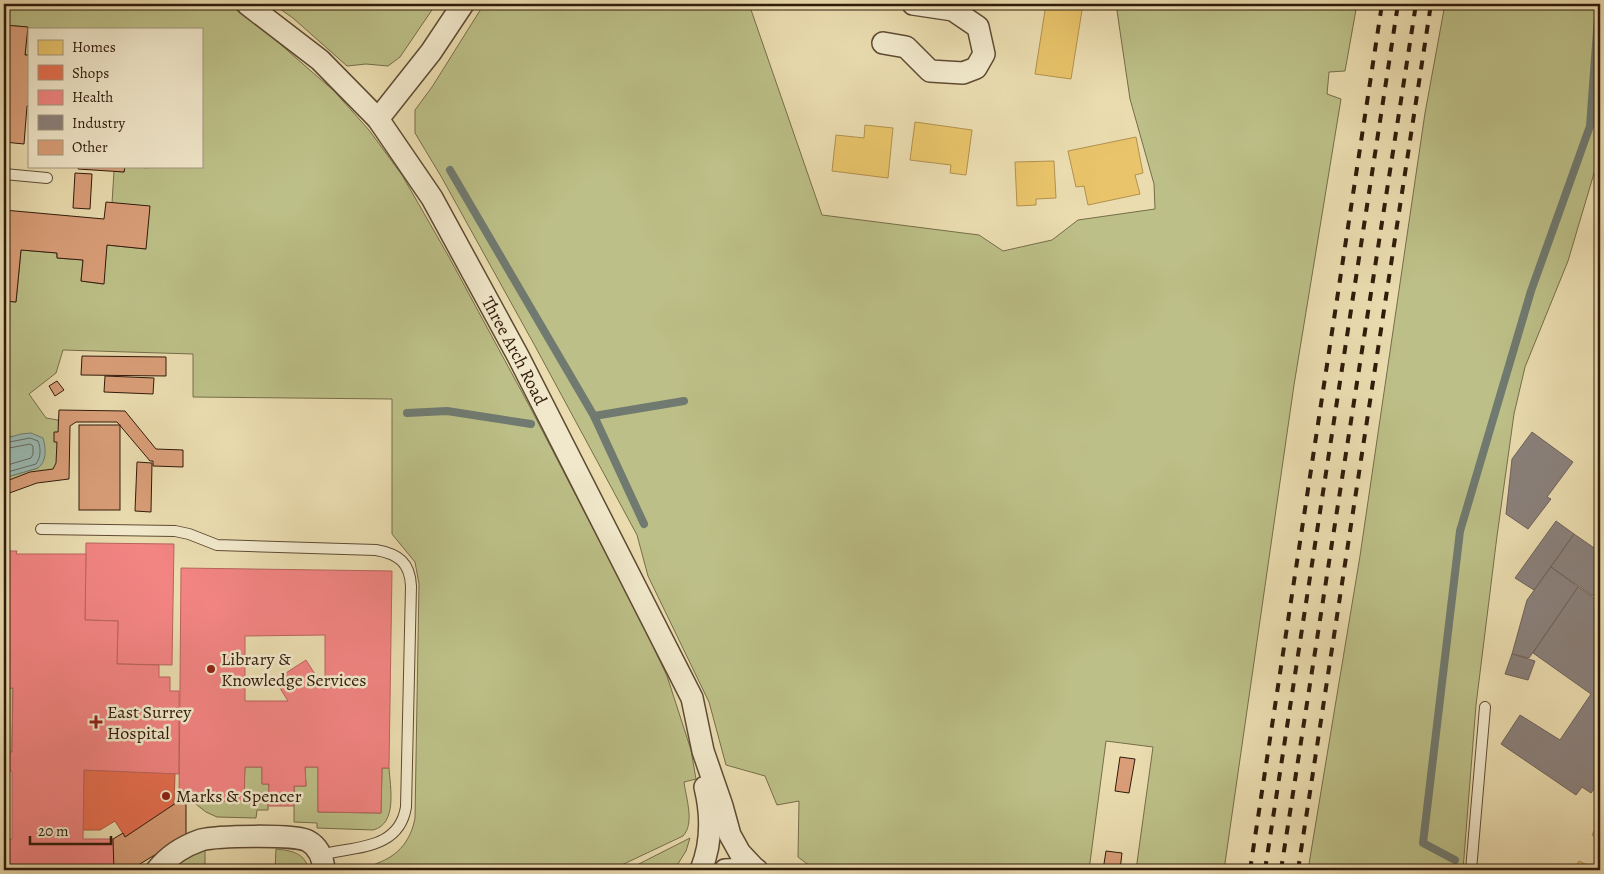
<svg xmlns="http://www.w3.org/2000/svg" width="1604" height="874" font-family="Alegreya,serif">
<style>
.green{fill:#bcbf87;stroke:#766d49}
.water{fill:#9abab3;stroke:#707a70}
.homes{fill:#e9c46a;stroke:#b2914e}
.shops{fill:#e76f51;stroke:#b0563c}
.health{fill:#f28482;stroke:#b8645e;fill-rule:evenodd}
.industry{fill:#8a817c;stroke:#6f625a}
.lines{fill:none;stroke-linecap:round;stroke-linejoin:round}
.shore{stroke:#656a5f;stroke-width:1}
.stream{stroke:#707a70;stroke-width:8}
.building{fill:#d99e78;stroke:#301b0b}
.lane-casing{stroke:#5e4b34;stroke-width:12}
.street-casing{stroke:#5e4b34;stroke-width:24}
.lane{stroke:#f1e8cb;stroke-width:10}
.street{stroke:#f1e8cb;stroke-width:21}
.rail{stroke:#301b0b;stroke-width:4;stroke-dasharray:9 9;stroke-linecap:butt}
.poi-dot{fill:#8f2418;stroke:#f1e8cb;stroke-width:2}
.labels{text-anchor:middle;stroke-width:5;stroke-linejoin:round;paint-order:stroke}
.street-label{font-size:18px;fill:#301b0b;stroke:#f1e8cb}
.poi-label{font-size:18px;fill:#301b0b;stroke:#f1e8cb;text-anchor:start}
</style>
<rect width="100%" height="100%" fill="#eadcaf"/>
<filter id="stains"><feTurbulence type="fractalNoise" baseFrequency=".004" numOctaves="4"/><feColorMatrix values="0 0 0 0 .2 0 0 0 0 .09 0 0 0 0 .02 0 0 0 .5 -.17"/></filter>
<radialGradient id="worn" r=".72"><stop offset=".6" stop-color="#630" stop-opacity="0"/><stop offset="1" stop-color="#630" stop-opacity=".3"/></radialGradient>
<g class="green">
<path d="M4,4H231L272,37L334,91L369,130L402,175L449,257L530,407L641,621L667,676L691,750L696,779L684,782C686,798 695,823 683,836L611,870H360C364,867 372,866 378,863C399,855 411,840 415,818L419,584L415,562L392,534V399L193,397V354L63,350L56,373L29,394L46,418L58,420L65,476L39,478L4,493V478L38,468L13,436L4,439V301L16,302L21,250L57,253V258L83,260L81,281L103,284L107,245L146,249L112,203L114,171L124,172L125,166L148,168L149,166H201V29H29V55H25L27,27L4,25Z"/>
<path d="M273,4H436L400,57L388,66L366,64L347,66L293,18Z"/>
<path d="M484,4H749L822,215L979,235L1003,251L1052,240L1078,220L1155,209L1154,184L1130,99L1116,4H1357L1345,71L1329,72L1327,94L1341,99L1294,385L1224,870H1136L1153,747L1106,741L1089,870H815L798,857L799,801L777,805L765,776L726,765L709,702L648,576L637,535L535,346L442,178L415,133V110L432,87Z"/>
<path d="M1445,4H1600V153L1568,261L1525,367L1514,414L1497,536L1476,705L1463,870H1308L1360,556L1425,113Z"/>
<path d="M4,688H13L12,752H4Z"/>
<path d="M245,767H262V784H269L268,810H257L256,818L217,817L206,812L192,801H243Z"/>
<path d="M305,767H318V812L381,813L382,768H389C390,786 398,824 373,830L317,828V823L294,822V786H306Z"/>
<path d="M690,838L686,851L674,870H627Z"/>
<path d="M205,847V866L270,870H168L171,866Z"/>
<path d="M276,849C292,851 304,852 309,870H275Z"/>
</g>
<path class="water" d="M31,433L43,438C46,448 47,461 38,468L4,478V439L21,434Z"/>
<g class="homes">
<path d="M1046,4H1083L1071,79L1035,74Z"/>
<path d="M915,122L972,130L966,175L950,173L951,165L910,160Z"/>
<path d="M865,125L893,128L888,178L832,171L836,135L864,138Z"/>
<path d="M1136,137L1143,173L1135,175L1140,194L1088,205L1084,186L1076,187L1068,151Z"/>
<path d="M1054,161L1056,198L1036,199V205L1017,206L1015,162Z"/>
<path d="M1600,820V840L1592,835Z"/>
<path d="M1579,861L1597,870H1574Z"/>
</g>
<path class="shops" d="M84,770L175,773L174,805L125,837L115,821L100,830H82Z"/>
<g class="health">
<path d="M86,543L174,544L172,665L117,664L118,621L85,620Z"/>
<path d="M4,551H17L16,554H86L85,620L118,621L117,664L159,665V677H170V691H179V774L84,770L83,839H113L114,870H4V839H12V771H4V752H12L13,688H4Z"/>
<path d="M181,568L392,571L389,768H382L381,813L318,812V767H305L306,786H294V806H268L269,784H262V767H245L244,801H179ZM325,635V690L306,660L275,680L288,701H245V636Z"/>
</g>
<g class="industry">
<path d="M1532,432L1573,462L1547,497L1551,499L1528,529L1506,514L1512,459Z"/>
<path d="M1556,521L1574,534L1534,590L1515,578Z"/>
<path d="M1574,534L1600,552V586L1593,596L1551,567Z"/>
<path d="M1551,567L1578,587L1529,658L1512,654L1527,600Z"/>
<path d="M1578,587L1600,602V781L1591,793L1582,787L1576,795L1501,744L1520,715L1560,740L1591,694L1533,653Z"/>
<path d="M1512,654L1535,661L1528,680L1505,674Z"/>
</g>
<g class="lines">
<g class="shore">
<path d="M4,443L30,438L38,441C41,448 41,457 36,464L4,473"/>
<path d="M4,449L30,444L33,446V454L31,458L4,466"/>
</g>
<g class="stream">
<path d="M450,170L594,416L644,524"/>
<path d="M407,413L447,411L531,424"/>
<path d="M594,416L684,401"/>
<path d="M1455,860L1423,843L1460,531L1531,291L1590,126L1599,4"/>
</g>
</g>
<g class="building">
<path d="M4,25L28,27L25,55H29V106H27L24,144L4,142V107L8,58H4Z"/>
<path d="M78,166H125L124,172L78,169Z"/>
<path d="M75,173L92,174L90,209L73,208Z"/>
<path d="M106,202L150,206L146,249L107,245L104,284L81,281L83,260L57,258V253L21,250L16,302L4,301V210L104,219Z"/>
<path d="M82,356L166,357V376L81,375Z"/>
<path d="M105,376L154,378L153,394L104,392Z"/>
<path d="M57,381L64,390L55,396L49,386Z"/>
<path d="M59,410L125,411L156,449L183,450V467L153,466V461H150L117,422H76L70,426L69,479L37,483L4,495V482L30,472L53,469L56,463L57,442H54V432H58Z"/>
<rect x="79" y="425" width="41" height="85"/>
<path d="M137,462L152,463L151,512L135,511Z"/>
<path d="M1120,757L1135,759L1129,793L1115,791Z"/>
<path d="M179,801H186V836L130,870H114L113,839L123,833L125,837Z"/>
<path d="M1106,851L1122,853L1120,870H1103Z"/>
</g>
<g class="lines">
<defs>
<g id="lane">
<path d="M4,174L47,178"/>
<path d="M41,529L175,531L189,534L217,545L376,550C399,554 410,563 411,586L406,807C399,851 353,846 321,855"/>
<path d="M1471,870L1485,707"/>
</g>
<g id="street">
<path id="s1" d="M247,4L320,60L378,119L432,198L518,356L692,698L703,751L722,806L730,835L740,853L756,870"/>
<path d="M883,43L906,47L930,71L963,73L976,68L984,54L978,27L953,10L913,4"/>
<path d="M378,119L431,52L463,4"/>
<path d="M157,870C168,856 184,846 201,840C216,836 295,834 308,841C319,847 323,859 324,870"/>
<path d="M701,870C712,843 712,816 705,787"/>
<path d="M725,870L747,869L757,870"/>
</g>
</defs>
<use href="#lane" class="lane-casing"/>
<use href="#street" class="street-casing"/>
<use href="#lane" class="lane"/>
<use href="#street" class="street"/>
<g class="rail">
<path d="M1250,870L1382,4"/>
<path d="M1265,870L1398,4"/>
<path d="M1281,870L1416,4"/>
<path d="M1298,870L1431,4"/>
</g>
</g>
<g class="poi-dot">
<circle cx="211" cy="669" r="5"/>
<path d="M93.5 714.5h5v5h5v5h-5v5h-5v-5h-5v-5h5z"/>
<circle cx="166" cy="796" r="5"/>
</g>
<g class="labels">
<g class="street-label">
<text dy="6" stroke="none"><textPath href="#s1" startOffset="444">Three Arch Road</textPath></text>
</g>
<g class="poi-label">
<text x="221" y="665">Library &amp;<tspan x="221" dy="21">Knowledge Services</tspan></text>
<text x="107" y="718">East Surrey<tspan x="107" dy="21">Hospital</tspan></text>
<text x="176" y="802">Marks &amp; Spencer</text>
</g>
</g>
<rect width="1604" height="874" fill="none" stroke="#eadcaf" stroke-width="20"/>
<rect x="5" y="5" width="1594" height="864" fill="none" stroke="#301b0b" stroke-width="2.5"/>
<rect x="10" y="10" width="1584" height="854" fill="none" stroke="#301b0b"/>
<rect x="28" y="28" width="175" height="140" fill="#f1e8cb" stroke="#a4967e"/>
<rect x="38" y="40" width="25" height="15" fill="#e9c46a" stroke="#a4967e"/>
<text x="72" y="52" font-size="15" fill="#301b0b">Homes</text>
<rect x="38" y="65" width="25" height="15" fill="#e76f51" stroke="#a4967e"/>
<text x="72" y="78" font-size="15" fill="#301b0b">Shops</text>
<rect x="38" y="90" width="25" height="15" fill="#f28482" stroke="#a4967e"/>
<text x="72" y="102" font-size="15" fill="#301b0b">Health</text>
<rect x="38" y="115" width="25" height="15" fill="#8a817c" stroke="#a4967e"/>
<text x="72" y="128" font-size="15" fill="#301b0b">Industry</text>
<rect x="38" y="140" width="25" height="15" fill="#d99e78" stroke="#a4967e"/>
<text x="72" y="152" font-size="15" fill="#301b0b">Other</text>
<path d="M30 836v8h81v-8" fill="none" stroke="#301b0b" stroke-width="2.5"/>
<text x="38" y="836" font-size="15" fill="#301b0b" stroke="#f1e8cb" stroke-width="4" paint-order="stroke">20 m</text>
<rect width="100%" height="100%" filter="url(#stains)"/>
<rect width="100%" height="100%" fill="url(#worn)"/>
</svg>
